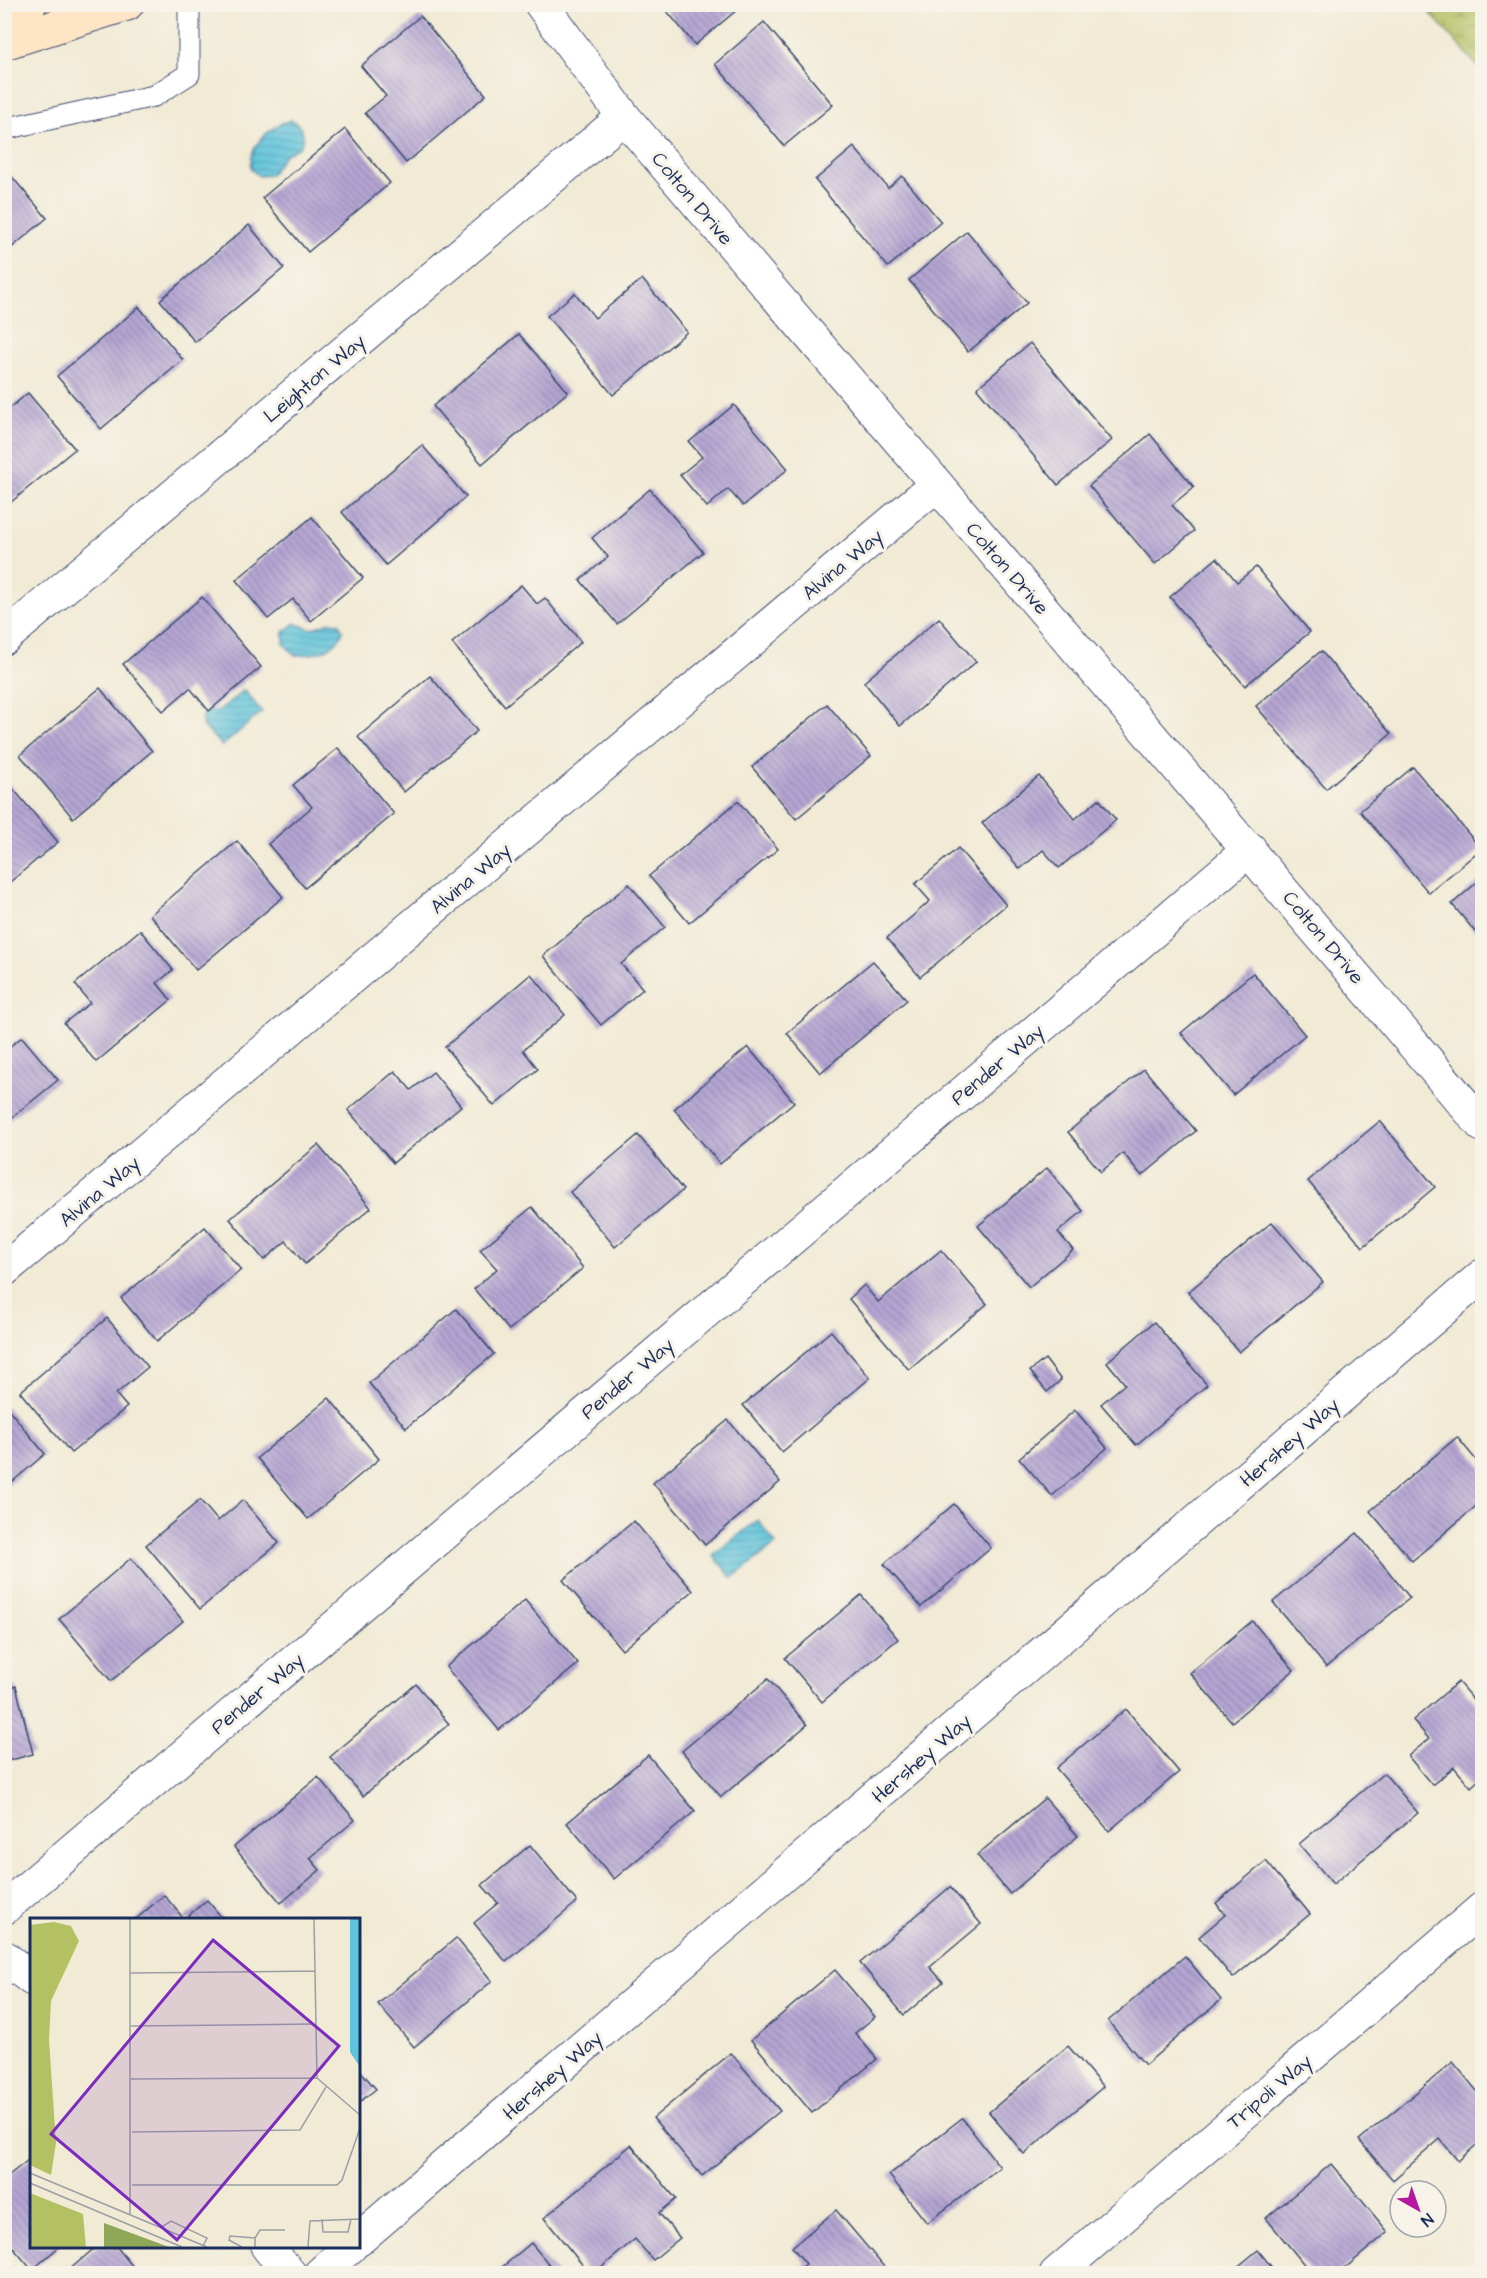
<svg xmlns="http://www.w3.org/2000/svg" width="1487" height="2278" font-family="'Architects Daughter',sans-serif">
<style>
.wetland{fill:url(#wetland-marsh);stroke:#687860;stroke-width:1.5}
.water{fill:url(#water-rules);stroke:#3d7a9d;stroke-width:1.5}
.building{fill:url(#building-back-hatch)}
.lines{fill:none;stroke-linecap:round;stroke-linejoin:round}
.service-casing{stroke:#3b4b70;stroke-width:23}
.minor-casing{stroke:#3b4b70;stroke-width:35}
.tertiary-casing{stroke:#3b4b70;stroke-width:35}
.secondary-casing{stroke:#3b4b70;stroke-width:35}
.service{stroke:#fff;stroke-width:21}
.minor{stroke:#fff;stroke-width:33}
.tertiary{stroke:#fff;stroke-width:33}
.secondary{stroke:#fde5c5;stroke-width:33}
.labels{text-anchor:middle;stroke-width:6;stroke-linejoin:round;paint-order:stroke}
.street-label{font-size:20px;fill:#1b2f5e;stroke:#f7f3e8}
.inset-road{fill:none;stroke:#9b9fa5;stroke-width:1.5}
.view{fill:#7b2cbf;fill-opacity:0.15;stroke:#7b2cbf;stroke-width:3}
.inset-edge{fill:none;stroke:#1b2f5e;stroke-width:3}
</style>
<defs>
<pattern id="wetland-marsh" width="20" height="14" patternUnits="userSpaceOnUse" patternTransform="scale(1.5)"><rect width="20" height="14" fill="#b4c163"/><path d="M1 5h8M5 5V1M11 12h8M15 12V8" fill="none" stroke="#929d55"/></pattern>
<pattern id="water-rules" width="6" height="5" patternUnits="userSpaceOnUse" patternTransform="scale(1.5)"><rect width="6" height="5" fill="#5fc5dc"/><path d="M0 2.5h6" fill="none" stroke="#4ea0b6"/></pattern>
<pattern id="building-back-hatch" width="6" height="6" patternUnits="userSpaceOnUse" patternTransform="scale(1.5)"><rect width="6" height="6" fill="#b5a5d3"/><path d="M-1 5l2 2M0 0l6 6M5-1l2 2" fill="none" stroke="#9287ae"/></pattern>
</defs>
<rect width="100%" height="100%" fill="#f7f3e8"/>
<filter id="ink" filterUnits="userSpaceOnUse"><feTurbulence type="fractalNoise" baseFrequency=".0167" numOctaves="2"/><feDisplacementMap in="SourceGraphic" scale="12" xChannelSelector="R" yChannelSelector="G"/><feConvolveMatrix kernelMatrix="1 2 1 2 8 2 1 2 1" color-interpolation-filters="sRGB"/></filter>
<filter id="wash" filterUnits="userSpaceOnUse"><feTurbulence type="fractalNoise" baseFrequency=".008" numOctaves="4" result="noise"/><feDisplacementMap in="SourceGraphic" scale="24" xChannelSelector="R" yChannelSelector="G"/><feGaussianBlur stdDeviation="1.35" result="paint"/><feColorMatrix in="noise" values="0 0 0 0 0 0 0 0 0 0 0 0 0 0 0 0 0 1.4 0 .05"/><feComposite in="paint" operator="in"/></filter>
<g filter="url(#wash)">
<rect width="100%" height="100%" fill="#f1ead5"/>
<path class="wetland" d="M1423,5H1482V71Z"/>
<g class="water">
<path d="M291,120C303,126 306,135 300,147L285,154L271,174L259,176L251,169C247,147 271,125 291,120Z"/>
<path d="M330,622L339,623L343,631C335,652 315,655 295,655L284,644V632L295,623L311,629Z"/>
<path d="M244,690L262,712L222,746L202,725V717L210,710L217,712Z"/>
<path d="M758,1520L776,1544L732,1578L713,1555Z"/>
</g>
<g id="blocks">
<g class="building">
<path d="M661,4H744L695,45Z"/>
<path d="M420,16L486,95L406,163L365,113L386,96L361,66Z"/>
<path d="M764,22L833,105L784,146L715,64Z"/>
<path d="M345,129L390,183L308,252L262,198Z"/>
<path d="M854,147L888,188L902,176L941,222L888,267L815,180Z"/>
<path d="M7,171L47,218L4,254V174Z"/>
<path d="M249,225L284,268L195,342L160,300Z"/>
<path d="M967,231L1027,303L968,352L909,280Z"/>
<path d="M642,279L687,332L613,395L547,316L575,293L595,318Z"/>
<path d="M139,307L183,360L101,429L57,376Z"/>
<path d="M519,334L568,392L482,464L433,406Z"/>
<path d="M1030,343L1112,440L1058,485L977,388Z"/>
<path d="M28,393L75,449L4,508V413Z"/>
<path d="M734,405L788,469L743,506L728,489L707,507L680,475L702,457L689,442Z"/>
<path d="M1150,434L1194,487L1172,505L1194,531L1155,564L1089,486Z"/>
<path d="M422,445L466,497L386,565L342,512Z"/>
<path d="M650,489L703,552L617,624L580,580L608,557L592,538Z"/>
<path d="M312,517L363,578L311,621L293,599L268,619L236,580Z"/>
<path d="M1217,558L1237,582L1256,567L1310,632L1245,686L1170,597Z"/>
<path d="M521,585L537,604L545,598L581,642L505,706L452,643Z"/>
<path d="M202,597L261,667L209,711L190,688L163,711L123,664Z"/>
<path d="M939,618L976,662L900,726L864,682Z"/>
<path d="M1321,651L1391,734L1326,789L1256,706Z"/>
<path d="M430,676L477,731L404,792L358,737Z"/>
<path d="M100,688L152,751L73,818L20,755Z"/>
<path d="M827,704L871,756L796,819L752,767Z"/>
<path d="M338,748L394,814L305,888L268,844L312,807L293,785Z"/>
<path d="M1413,767L1481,849L1429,893L1360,811Z"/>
<path d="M1039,776L1075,819L1099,799L1116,820L1059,868L1043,850L1020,869L982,823Z"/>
<path d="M4,778L58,842L4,887Z"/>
<path d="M738,801L778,849L689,923L649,876Z"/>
<path d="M237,841L283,897L196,970L150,915Z"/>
<path d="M958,848L1006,905L920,977L887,938L930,901L915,884Z"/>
<path d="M1482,878V940L1452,904Z"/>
<path d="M629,884L665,927L621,964L643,989L601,1025L543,956Z"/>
<path d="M140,930L173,970L157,983L171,1000L96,1062L64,1023L90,1003L75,984Z"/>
<path d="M873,961L907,1000L820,1073L787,1033Z"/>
<path d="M1253,973L1305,1035L1233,1095L1181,1033Z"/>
<path d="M531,974L565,1015L523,1050L538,1069L494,1106L445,1047Z"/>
<path d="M22,1037L58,1080L4,1124V1051Z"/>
<path d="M748,1047L794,1102L720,1164L674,1109Z"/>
<path d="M1144,1069L1196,1131L1142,1176L1123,1153L1101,1172L1068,1132Z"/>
<path d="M395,1071L411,1090L433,1072L461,1106L393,1163L348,1110Z"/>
<path d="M1380,1121L1435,1187L1363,1247L1308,1181Z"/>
<path d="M638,1135L683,1190L615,1247L570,1192Z"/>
<path d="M318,1145L371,1208L305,1264L286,1241L264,1260L230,1219Z"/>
<path d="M1047,1168L1083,1211L1058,1232L1073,1250L1029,1287L978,1226Z"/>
<path d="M532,1207L583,1268L509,1330L474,1289L497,1269L480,1250Z"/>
<path d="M1272,1222L1323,1282L1239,1352L1188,1292Z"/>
<path d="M205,1227L241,1270L157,1341L121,1298Z"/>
<path d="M941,1250L987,1304L909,1370L849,1299L864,1285L878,1302Z"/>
<path d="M456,1309L494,1354L406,1428L369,1383Z"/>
<path d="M107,1318L148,1367L116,1394L127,1407L71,1453L20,1392Z"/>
<path d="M1154,1322L1207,1385L1136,1445L1101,1404L1125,1384L1107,1362Z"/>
<path d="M831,1331L870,1378L782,1452L743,1405Z"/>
<path d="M1045,1359L1061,1380L1047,1392L1030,1371Z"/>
<path d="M329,1398L379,1459L308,1519L257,1458Z"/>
<path d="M5,1405L45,1454L5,1488Z"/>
<path d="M1075,1410L1107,1448L1052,1496L1019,1458Z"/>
<path d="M728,1420L780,1482L705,1545L653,1483Z"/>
<path d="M1457,1437L1482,1467V1501L1412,1561L1370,1511Z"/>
<path d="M200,1500L218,1521L243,1500L279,1543L200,1609L146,1545Z"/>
<path d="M954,1504L991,1548L921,1607L884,1564Z"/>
<path d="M634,1521L693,1591L622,1650L563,1580Z"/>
<path d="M1357,1533L1410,1598L1326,1667L1273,1602Z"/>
<path d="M131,1558L183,1621L111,1681L59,1619Z"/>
<path d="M861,1595L898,1639L822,1702L785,1658Z"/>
<path d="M525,1600L578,1664L499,1730L446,1667Z"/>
<path d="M1252,1621L1294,1670L1232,1722L1190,1673Z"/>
<path d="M768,1679L807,1725L721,1797L682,1751Z"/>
<path d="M1458,1682L1482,1710V1777L1471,1787L1454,1767L1432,1785L1408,1756L1429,1739L1413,1720Z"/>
<path d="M416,1684L449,1724L363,1796L330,1757Z"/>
<path d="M16,1686L33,1754L4,1762V1689Z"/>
<path d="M1126,1709L1179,1772L1109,1831L1056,1768Z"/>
<path d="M648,1755L695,1811L614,1879L567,1823Z"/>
<path d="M1384,1773L1418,1813L1333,1884L1299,1844Z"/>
<path d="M318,1777L355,1820L310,1858L320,1870L281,1903L234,1847Z"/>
<path d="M1045,1798L1078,1836L1010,1894L977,1855Z"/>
<path d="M530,1845L577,1902L506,1962L474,1923L498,1903L482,1885Z"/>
<path d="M1266,1861L1310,1914L1233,1978L1199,1937L1225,1915L1216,1903Z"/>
<path d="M950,1887L981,1924L930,1967L943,1982L904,2015L860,1963Z"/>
<path d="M164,1895L184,1919L207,1900L224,1920H135Z"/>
<path d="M456,1938L492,1981L414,2047L378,2004Z"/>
<path d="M1185,1956L1221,2000L1145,2065L1108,2021Z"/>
<path d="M835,1970L875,2017L855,2033L877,2059L812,2113L751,2040Z"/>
<path d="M1068,2046L1103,2087L1024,2154L989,2112Z"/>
<path d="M731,2053L780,2111L702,2176L653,2118Z"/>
<path d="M1453,2062L1482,2097V2140L1458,2161L1440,2139L1393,2180L1359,2140Z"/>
<path d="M358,2068L376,2089L358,2103Z"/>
<path d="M962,2118L1000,2167L927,2223L889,2175Z"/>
<path d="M631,2145L676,2199L659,2213L680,2238L653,2260L635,2239L594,2274H590L544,2218Z"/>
<path d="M32,2157V2246H60L32,2270L4,2237V2179Z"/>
<path d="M1331,2164L1388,2232L1338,2274H1312L1266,2218Z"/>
<path d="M836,2210L890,2274H794L806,2264L792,2247Z"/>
<path d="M531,2243L557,2274H494Z"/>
<path d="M97,2246H116L139,2274H72L69,2270Z"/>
<path d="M1258,2250L1277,2274H1229Z"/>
</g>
</g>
</g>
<g filter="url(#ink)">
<use href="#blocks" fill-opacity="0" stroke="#3b4b70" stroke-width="1.5"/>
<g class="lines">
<defs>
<path id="service" d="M4,129L154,96L189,74V4"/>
<g id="minor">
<path d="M4,638L624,117"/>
<path d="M4,1270L936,485"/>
<path d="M4,1908L1250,849"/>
<path d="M4,1957L32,1979"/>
<path d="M358,2240L1482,1276"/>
<path d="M267,2246L290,2274"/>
<path d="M320,2274L351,2246"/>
<path d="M1056,2274L1482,1909"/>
</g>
<path id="tertiary" d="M541,4L624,117L1482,1125"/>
<g id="secondary">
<path d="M4,13L30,4"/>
<path d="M4,43L127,4"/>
</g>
</defs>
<use href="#service" class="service-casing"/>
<use href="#minor" class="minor-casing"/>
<use href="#tertiary" class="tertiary-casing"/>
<use href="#secondary" class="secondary-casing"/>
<use href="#service" class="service"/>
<use href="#minor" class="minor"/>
<use href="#tertiary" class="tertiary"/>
<use href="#secondary" class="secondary"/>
</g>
</g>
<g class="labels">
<g class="street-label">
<text transform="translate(693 198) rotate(50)" y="7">Colton Drive</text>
<text transform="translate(314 378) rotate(-40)" y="7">Leighton Way</text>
<text transform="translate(842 564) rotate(-40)" y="7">Alvina Way</text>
<text transform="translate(1008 568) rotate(49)" y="7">Colton Drive</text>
<text transform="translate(470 878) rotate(-40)" y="7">Alvina Way</text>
<text transform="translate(1324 937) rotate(50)" y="7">Colton Drive</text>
<text transform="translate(997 1064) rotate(-40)" y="7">Pender Way</text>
<text transform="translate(99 1191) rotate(-40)" y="7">Alvina Way</text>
<text transform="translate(627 1378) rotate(-40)" y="7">Pender Way</text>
<text transform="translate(1289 1442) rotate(-41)" y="7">Hershey Way</text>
<text transform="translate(257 1693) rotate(-40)" y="7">Pender Way</text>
<text transform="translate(921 1758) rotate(-41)" y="7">Hershey Way</text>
<text transform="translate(552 2075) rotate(-41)" y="7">Hershey Way</text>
<text transform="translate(1269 2091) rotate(-40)" y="7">Tripoli Way</text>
</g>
</g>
<g transform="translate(30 1918)">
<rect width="330" height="330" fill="#f1ead5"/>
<path d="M74,305L139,329H74Z" fill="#8fa759"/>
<path d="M24,4L41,8L49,23L21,83L19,122L26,225L21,257L0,247V7ZM0,275L53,296L56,329H0Z" fill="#b4c163"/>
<path d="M320,1H329L330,149L320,134Z" fill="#5fc5dc"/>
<path class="inset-road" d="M284,1L287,160L330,197M101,55L285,53M101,108L284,106M101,161L287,160M102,214L270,212L296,169M0,255L177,329M0,265L152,329M102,267H307L312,262L330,210M100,297V1M292,301L293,314H318L321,301M130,310L141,303L177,320L173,328M225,320L230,312H255M212,329L199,322L200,318L225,320V329M278,329L280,303L330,301"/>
<path class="view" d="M183,22L309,128L147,322L21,216Z"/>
<rect width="330" height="330" class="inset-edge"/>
</g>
<rect width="1487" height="2278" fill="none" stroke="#f7f3e8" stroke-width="24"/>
<g transform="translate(1418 2209) rotate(140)"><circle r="28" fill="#f7f3e8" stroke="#9fa5b1" stroke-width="1.5"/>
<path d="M0-4.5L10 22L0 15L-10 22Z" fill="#b5179e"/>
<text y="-9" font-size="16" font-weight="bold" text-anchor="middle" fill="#1b2f5e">N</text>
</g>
</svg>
